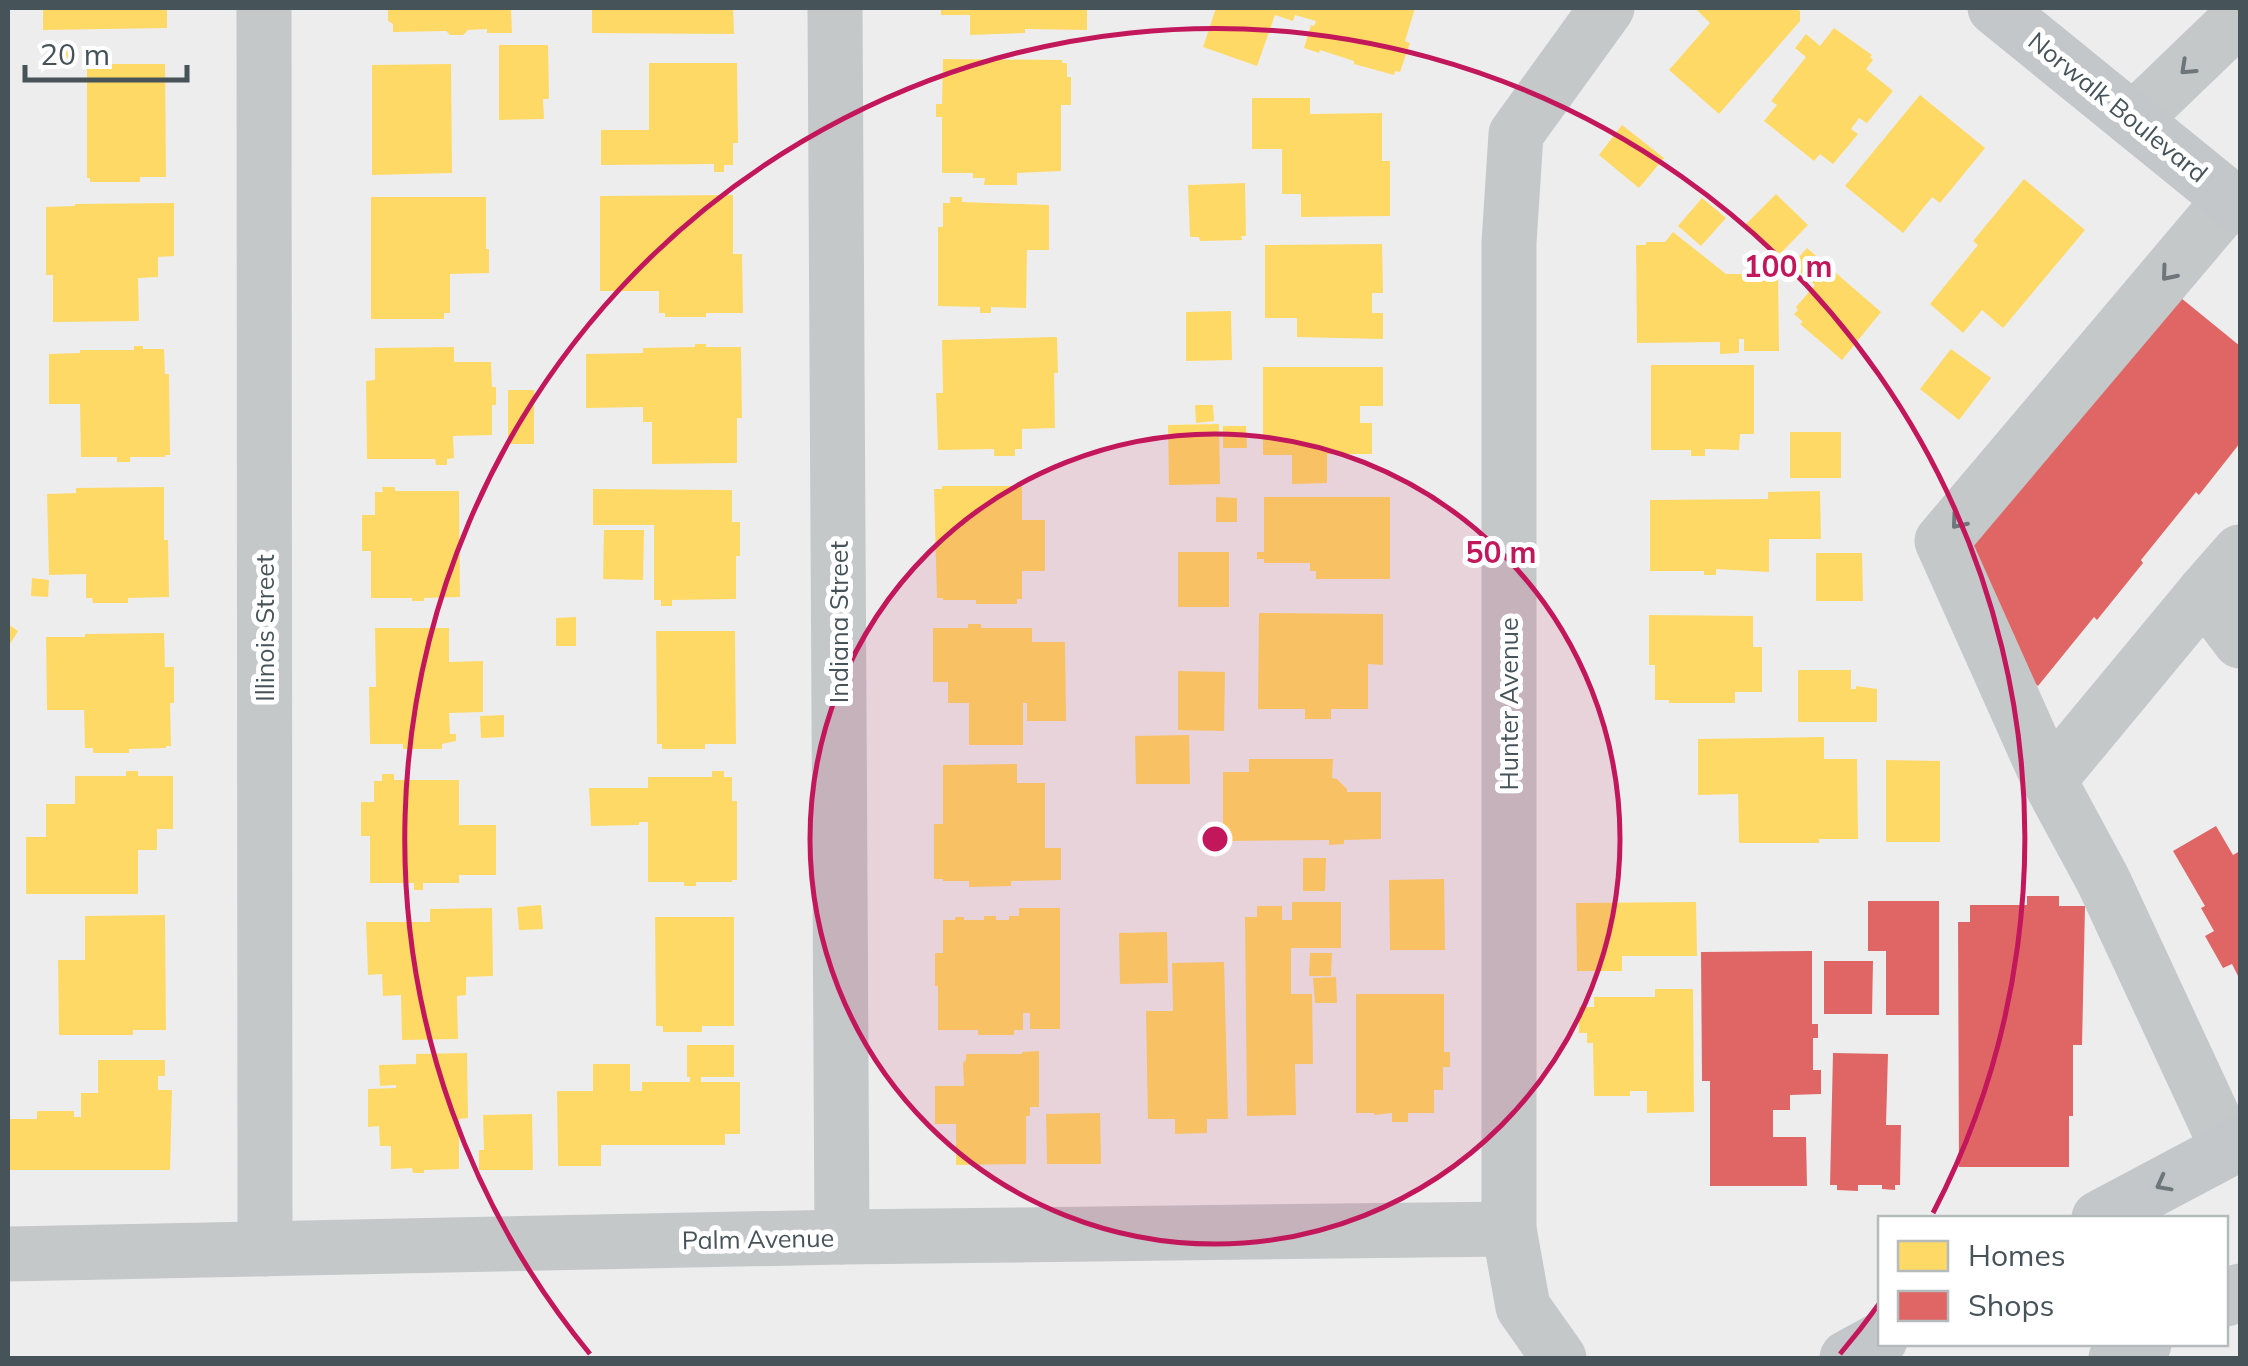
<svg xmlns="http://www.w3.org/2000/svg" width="2248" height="1366" font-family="Mulish,sans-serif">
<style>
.homes{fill:#ffd966}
.shops{fill:#e06666}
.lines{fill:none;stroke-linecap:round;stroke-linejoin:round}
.minor{stroke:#c5c8c9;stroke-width:55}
.major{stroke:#c3c7c9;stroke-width:55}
.oneway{stroke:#6c767b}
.ring{fill:none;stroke:#c2185b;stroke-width:5}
.labels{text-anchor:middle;stroke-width:10;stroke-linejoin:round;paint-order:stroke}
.street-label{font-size:25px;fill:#465359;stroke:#fff}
.centre{fill:#c2185b;stroke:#fff;stroke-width:5}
.ring-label{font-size:30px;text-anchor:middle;font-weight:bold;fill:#c2185b;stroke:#fff;stroke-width:10;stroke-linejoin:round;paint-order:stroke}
</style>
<rect width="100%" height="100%" fill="#eeeded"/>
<g class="homes">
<path d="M43,8H167V28L43,30Z"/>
<path d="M388,8H511L512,33H487V29L468,30L463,35H450L446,31L393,32V24L388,21Z"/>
<path d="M592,8H733L734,34L592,33Z"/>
<path d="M941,8H1087V30L1025,29V33L970,35V15H941Z"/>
<path d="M1216,8H1415L1405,41L1410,43L1400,72L1395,71L1394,75L1354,64V61L1320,50L1319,53L1304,48L1311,25L1314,26L1316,21L1295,15L1293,21L1275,15L1257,66L1203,47Z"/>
<path d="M1695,8H1795L1800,11V21L1719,114L1669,70L1710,23Z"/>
<path d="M1834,28L1872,55L1870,57L1873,60L1866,69L1893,91L1867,123L1859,118L1851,129L1858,134L1833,164L1820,154L1814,161L1764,121L1777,105L1771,101L1806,57L1795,48L1806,34L1820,46Z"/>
<rect x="49" y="44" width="20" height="21"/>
<path d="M499,45H548L549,99H543L544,119L499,120Z"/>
<path d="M943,59L1062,60V63H1067V77H1071V105H1061V171L1017,173V185H984L985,178H973V173H942V117H936V104H942Z"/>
<path d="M649,63H737L738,143H733V165H724V172H714V164L601,165V130H649Z"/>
<path d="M87,64H165L166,177H140V182H90V178H87Z"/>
<path d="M451,64L452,173L372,175V65Z"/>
<path d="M1920,95L1985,148L1940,203L1932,197L1903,233L1845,186Z"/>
<path d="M1252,98H1310V114L1382,113V161H1390V216L1301,217V194H1282V149H1252Z"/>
<path d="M1622,125L1664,158L1639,188L1599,155Z"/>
<path d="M2024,179L2085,230L2003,328L1982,310L1963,333L1930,304L1978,245L1973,241Z"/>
<path d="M1245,183L1246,236H1241L1242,240L1200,241L1199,237H1190L1188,185Z"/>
<path d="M1776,194L1808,225L1776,258L1744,226Z"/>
<path d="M733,195V254H742L743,313H706V317H665V313H659V291H600V196Z"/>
<path d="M371,197H486V249H489V273L450,274V313H444V319H371Z"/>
<path d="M950,197H962V202L1049,205V250H1027L1026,308L991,307V313H980V307L938,306V227H943V203H950Z"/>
<path d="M1702,198L1726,218L1701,246L1678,226Z"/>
<path d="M174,203V256L158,257V277L138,278L139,321L53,322V275H46V207L75,206V204Z"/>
<path d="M1673,232L1726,274H1778L1779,351H1744V339H1739V353L1720,354V342L1637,343L1636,245H1646V242H1665Z"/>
<path d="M1382,244L1383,293H1372V313H1383V339L1297,337V318H1265V245Z"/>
<path d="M1807,248L1881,312L1842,360L1800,324L1803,322L1794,314L1798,310L1796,307L1815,285L1792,265Z"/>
<path d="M1231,311L1232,360L1186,361V312Z"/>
<path d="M1057,337L1058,373H1054L1055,428L1022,429V449H1015V456H994V449L938,450L936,393H943L942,340Z"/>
<path d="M695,344H706V347H741L742,418H737V463L652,464V422H643V407L586,408V354L643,353V348L695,347Z"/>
<path d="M134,346H143V349H164L165,374H169L170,455H165V457H130V462H117V457H81L80,404H49V354L80,353V350H134Z"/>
<path d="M454,347V362H491L492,387H496V405H492V435L453,436L454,458L447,459V465H436L435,459H367L366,381L375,380V348Z"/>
<path d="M1951,349L1991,378L1959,420L1920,389Z"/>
<path d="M1651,365H1754V434H1740L1739,450L1705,449V456H1691V450H1651Z"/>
<path d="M1263,367H1383V406H1360V423H1372V454H1327V483L1292,484V455H1263Z"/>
<rect x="508" y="390" width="26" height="54"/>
<path d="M1195,405H1213L1214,421L1196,423Z"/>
<path d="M1219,424L1220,484L1169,485L1168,425Z"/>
<path d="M1223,426H1246L1247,448H1223Z"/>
<rect x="1790" y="432" width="51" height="46"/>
<path d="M942,486H1022V520H1045V571H1022V599H1017V604H976V600H943V598H937L934,489H942Z"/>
<path d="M164,487V540H168L169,597L128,598V603H93L92,598H86V574L49,575L47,494L76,493V488Z"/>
<path d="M382,487H395V491H459L460,597L424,598V601H412V598H371V551H362V515H375V492H383Z"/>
<path d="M593,489L732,490V522H740V556H736V599L672,600V606H661V600H654V525H593Z"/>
<path d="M1820,491L1821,539H1769V572L1716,569V575H1704V571H1650V500L1768,499V492Z"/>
<path d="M1216,497L1237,498V522H1216Z"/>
<path d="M1264,497H1390V579H1316V571H1310V563H1264V559H1257V552H1264Z"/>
<path d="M604,530H644L643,580L603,579Z"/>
<rect x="1178" y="552" width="51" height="55"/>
<path d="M1816,553H1862L1863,601H1816Z"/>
<path d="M32,578L49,580L48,597L31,596Z"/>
<path d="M1259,613L1383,614V665L1368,664V709H1331V719H1305V709H1258Z"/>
<path d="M1649,615L1753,616V647H1762V692H1735V703H1669V700H1655V665H1649Z"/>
<path d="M576,617V646H556V618Z"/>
<path d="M8,624L18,631L8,647Z"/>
<path d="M968,624H981V628H1032V642H1065L1066,721H1027V703H1023V745H969V703H948V682H933V628H968Z"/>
<path d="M375,628H449V662L483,661V712L449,713L450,734H456V741L442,744V749H403V744H370L369,687H376Z"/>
<path d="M656,631H735L736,744H705V749H662V744H657Z"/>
<path d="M164,633L165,667H174V703H170L171,746H166V748L129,749V753H93V748H85L84,710H47L46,637H85V634Z"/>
<path d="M1798,670H1851V689H1856V686L1877,689V722H1798Z"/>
<path d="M1178,671L1225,672L1224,731L1178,730Z"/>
<path d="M504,715V737L481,738L480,716Z"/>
<path d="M1189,735L1190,784H1136L1135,736Z"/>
<path d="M1824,737V759H1857L1858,839H1819V843H1739L1738,794L1698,795V739Z"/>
<path d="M1249,759H1333L1332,778L1337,779L1347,789V792H1381V839L1344,840V844L1329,845V840L1223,841V772H1249Z"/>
<path d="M1886,760L1940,761V842H1886Z"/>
<path d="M1017,764V783H1045V848H1061V880L1011,881V886L969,887V881H943V879H934V824H943V765Z"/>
<path d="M126,771H138V776H173V829H157V850H138V894H26V837H46V804H75V776H126Z"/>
<path d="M712,771H724V777H732V801H737V880H732V882H696V886H684V882H648V822H639V825L591,826L589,788H648V777H712Z"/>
<path d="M382,774H394V780H459V825H496V875H459V883H423V890H414V883H370V836H361V802H374V781H382Z"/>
<path d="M1303,858H1326L1325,891H1303Z"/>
<path d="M1444,879L1445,950H1390L1389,880Z"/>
<path d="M1292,902H1341V948H1291V994H1312L1313,1064H1295L1296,1115L1247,1116L1245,917H1257V906H1282V920H1292Z"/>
<path d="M1696,902L1697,956H1622V971H1577L1576,903Z"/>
<path d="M541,905L543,929L519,930L517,907Z"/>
<path d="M492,908L493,976L466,977V995L457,996L458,1039L402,1040L401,995L383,996L382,974L368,975L366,922H430V909Z"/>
<path d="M1019,908H1060V1029H1030V1013H1023V1030H1014V1035H978V1030H938V986H935V953H943V920H955V917H964V920H984V916H996V920H1009V916H1019Z"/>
<path d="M165,915L166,1030H133V1035H59L58,960H85V916Z"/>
<path d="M655,917H734V1026H702V1032H663V1026H656Z"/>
<path d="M1167,932L1168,983L1120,984L1119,933Z"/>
<path d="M1310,953H1332L1331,976H1309Z"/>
<path d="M1224,962L1228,1119H1207V1133L1175,1134V1119H1148L1146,1011H1173L1172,963Z"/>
<path d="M1336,977L1337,1003H1315L1313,978Z"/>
<path d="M1655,989H1693L1694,1112L1647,1113V1091H1630V1096H1594L1593,1043H1587V1033H1579V1007H1594V997H1655Z"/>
<path d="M1356,994H1444V1052H1450V1067H1443V1090H1434V1113H1408V1122H1392V1113L1374,1115V1113H1356Z"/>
<path d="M687,1045H734V1077H701V1082H740V1134H725V1145H601V1166H558L557,1091H593V1064H630V1091H642V1082H690V1077H687Z"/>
<path d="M1039,1051V1107H1030V1116H1026V1164L956,1165V1124H935V1086H964L963,1063L966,1060V1054H1022V1052Z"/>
<path d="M467,1053L468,1118L459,1119V1169L424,1170V1173H413L412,1168L391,1169V1146H380L379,1126L368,1127V1089L396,1088V1085L380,1086L379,1065L416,1064V1054Z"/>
<path d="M98,1060H165V1076H158V1090H172L170,1170H8V1119H37V1111H74V1117H81V1093H98Z"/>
<path d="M1100,1113L1101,1164H1047L1046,1114Z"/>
<path d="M532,1114L533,1170H479V1150H484L483,1115Z"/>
</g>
<g class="shops">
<path d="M2170,289L2240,346V443L2199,495L2196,492L2141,560L2143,563L2097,620L2094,617L2038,686L2007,660L1965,542Z"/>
<path d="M2216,826L2233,855L2240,851V980L2232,964L2223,968L2205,936L2214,931L2201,908L2205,906L2173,851Z"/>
<path d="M2027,896H2059V906H2085L2082,1045H2073V1116H2069V1167H1959L1958,922H1970V905H2027Z"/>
<path d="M1868,901H1939V1015H1886V951H1868Z"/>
<path d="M1812,951V1024H1818V1038H1813V1070H1821V1094L1790,1095V1110H1773V1137H1806L1807,1186H1710V1081H1702L1701,952Z"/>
<path d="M1824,961H1873L1872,1014H1824Z"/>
<path d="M1833,1053L1888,1054L1886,1125H1901L1900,1185H1895V1190L1882,1189V1185H1858V1191L1837,1190V1185H1830Z"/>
</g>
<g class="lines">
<g class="minor">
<path d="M264,8L265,1249"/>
<path d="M835,8L842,1237"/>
<path d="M2133,120L2240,17"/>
<path d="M2204,593L2240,641"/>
<path d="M2049,780L2204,593L2240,552"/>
<path d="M2228,1149L2103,880L2049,780L1942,541L2231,199"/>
<path d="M8,1254L842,1237L1509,1229"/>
<path d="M1559,1358L1523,1307L1509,1229V243L1516,134L1607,8"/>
</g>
<g class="major">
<path d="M1995,8L2240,207"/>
<path d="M2099,1218L2240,1143"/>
<path d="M2226,1299L2240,1291"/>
<path d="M1847,1358L1880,1340"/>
<path d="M2116,1358L2144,1344"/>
</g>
</g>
<defs><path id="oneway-chevron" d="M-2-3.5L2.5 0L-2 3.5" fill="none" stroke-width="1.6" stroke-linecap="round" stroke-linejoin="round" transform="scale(2.5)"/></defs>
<g class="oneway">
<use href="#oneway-chevron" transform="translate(2187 68) rotate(137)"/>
<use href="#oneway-chevron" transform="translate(2168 274) rotate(130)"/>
<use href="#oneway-chevron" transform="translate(1958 522) rotate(130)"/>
<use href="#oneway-chevron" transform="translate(2163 1184) rotate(152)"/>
</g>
<circle cx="1215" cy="839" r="405" fill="#c2185b" fill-opacity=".12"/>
<g class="ring">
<circle cx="1215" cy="839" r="405"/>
<path d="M1879 1304A810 810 0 0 1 1840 1354M590 1354A810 810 0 1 1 1933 1213"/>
</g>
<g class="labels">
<g class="street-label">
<text transform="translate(2118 107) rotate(39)" y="9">Norwalk Boulevard</text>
<text transform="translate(839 622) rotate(-90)" y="9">Indiana Street</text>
<text transform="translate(265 628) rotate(-90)" y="9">Illinois Street</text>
<text transform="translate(1509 704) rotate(-90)" y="9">Hunter Avenue</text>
<text transform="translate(758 1239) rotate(-1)" y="9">Palm Avenue</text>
</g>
</g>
<circle cx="1215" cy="839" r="15" class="centre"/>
<g class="ring-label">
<text x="1788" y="277">100 m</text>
<text x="1501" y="563">50 m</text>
</g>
<rect width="2248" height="1366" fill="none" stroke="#465359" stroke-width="20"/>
<rect x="1878" y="1216" width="350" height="130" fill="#ffffff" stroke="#b5babd" stroke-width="2.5"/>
<rect x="1898" y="1241" width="50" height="30" fill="#ffd966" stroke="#b5babd" stroke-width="2.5"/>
<text x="1968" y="1266" font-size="30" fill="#465359">Homes</text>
<rect x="1898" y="1291" width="50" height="30" fill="#e06666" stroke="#b5babd" stroke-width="2.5"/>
<text x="1968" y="1316" font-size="30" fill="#465359">Shops</text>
<path d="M25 65v15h162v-15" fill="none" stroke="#465359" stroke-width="5"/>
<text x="40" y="65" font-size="30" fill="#465359" stroke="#ffffff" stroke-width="8" paint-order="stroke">20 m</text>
</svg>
